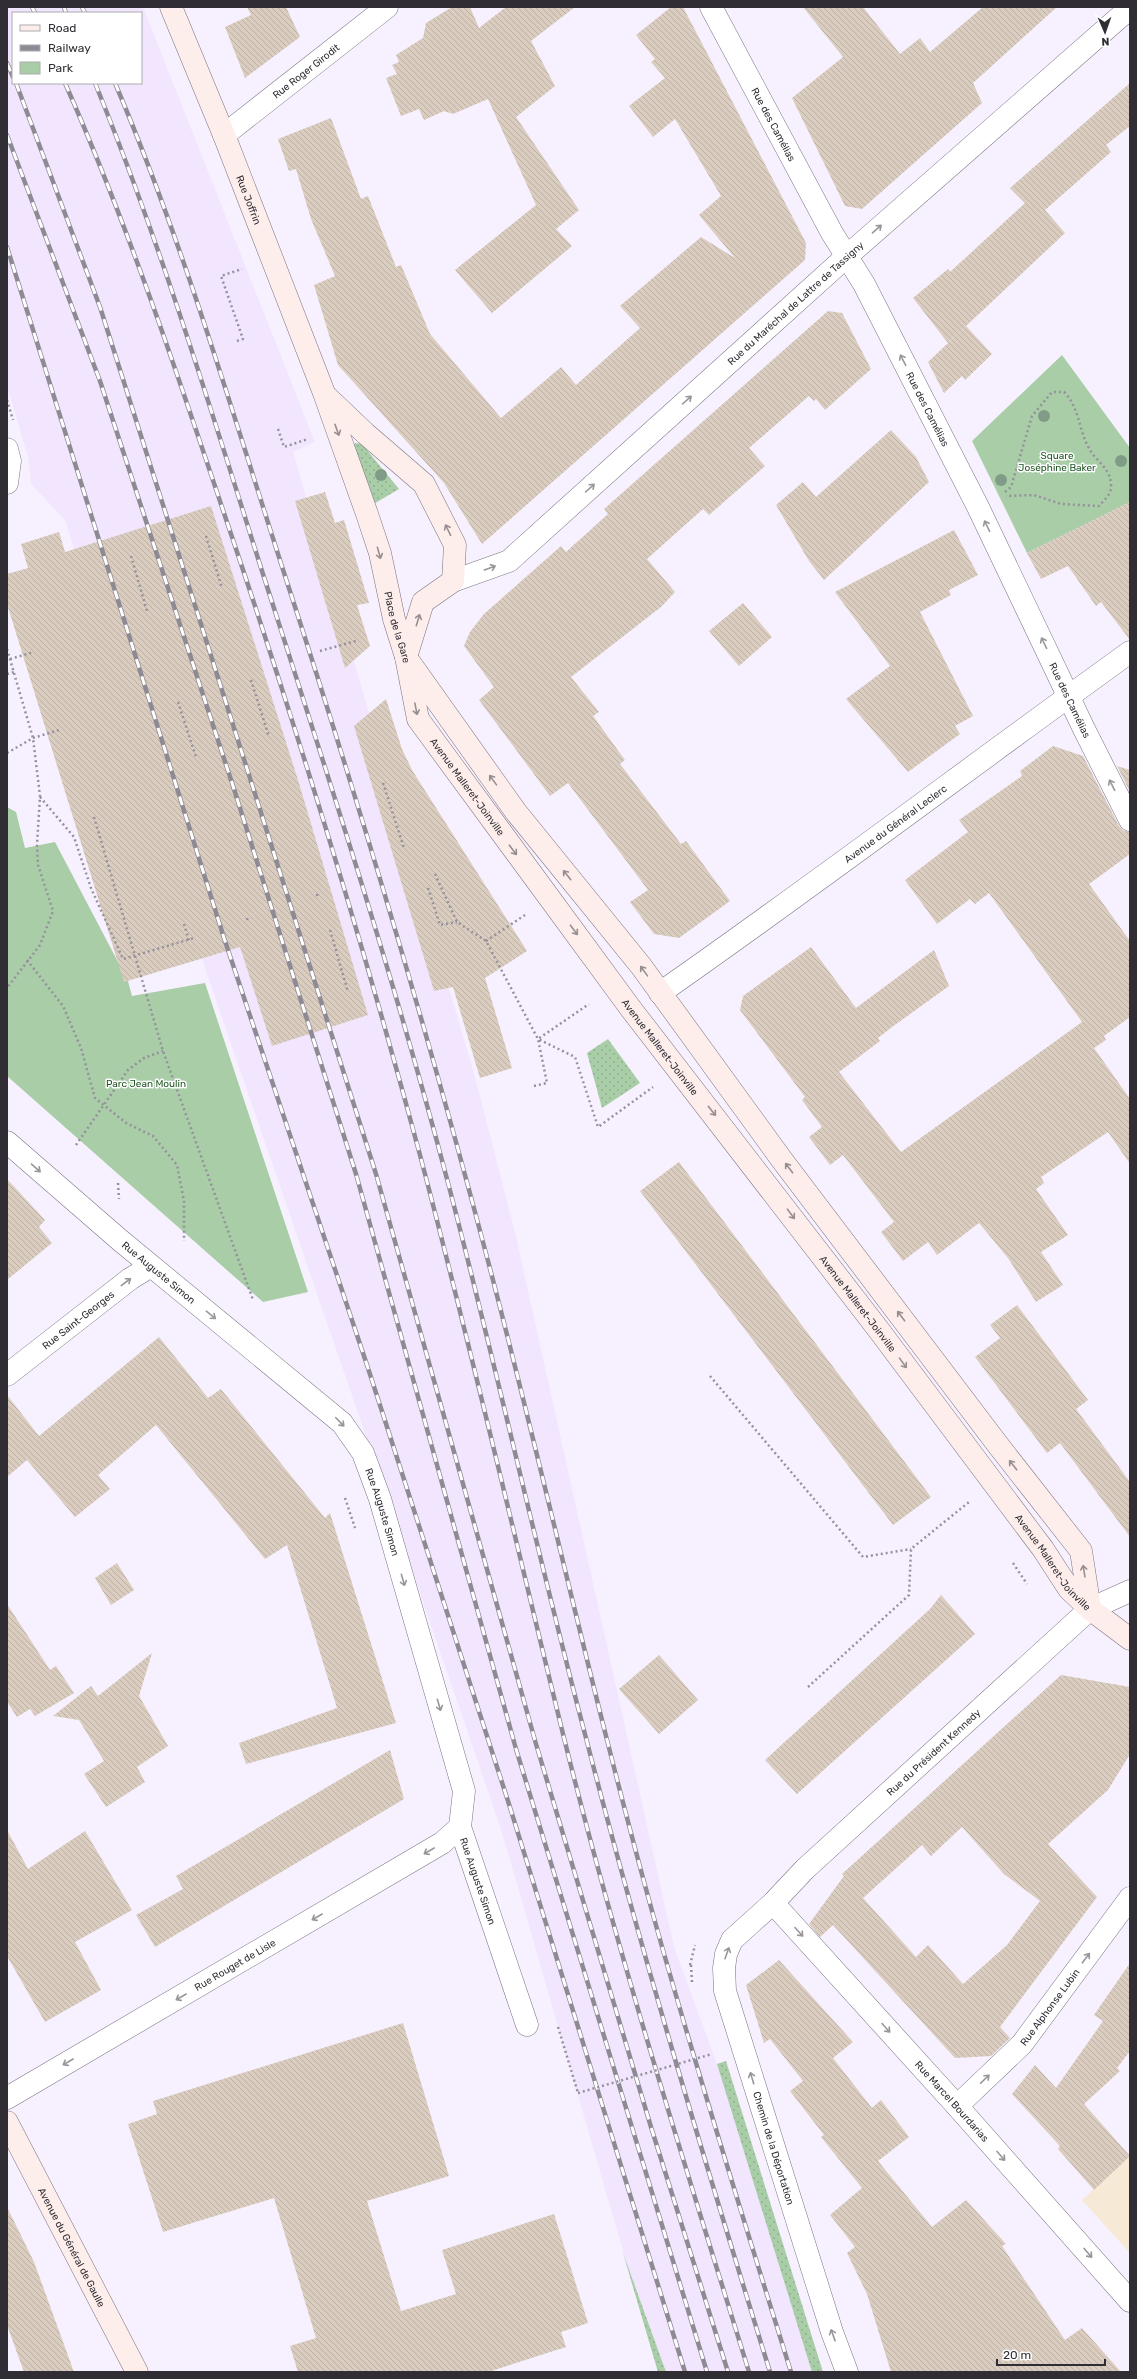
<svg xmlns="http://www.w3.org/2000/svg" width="1137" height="2379" font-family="Rubik,sans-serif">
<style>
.built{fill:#f1e6fe;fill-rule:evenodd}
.medical{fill:#f6e9d5}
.grass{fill:url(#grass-dots)}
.park{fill:#a8cda7}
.building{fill:url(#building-back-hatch);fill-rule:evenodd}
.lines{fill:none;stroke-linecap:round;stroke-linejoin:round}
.street-casing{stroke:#797381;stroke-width:23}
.secondary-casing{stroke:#797381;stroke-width:23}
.path{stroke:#95919b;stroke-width:2.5;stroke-dasharray:2 3;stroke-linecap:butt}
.street{stroke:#fff;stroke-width:22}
.secondary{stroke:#feeeeb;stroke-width:22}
.rail-casing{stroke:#8e8a94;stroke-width:4.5}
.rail{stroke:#fff;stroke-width:3;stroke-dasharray:9;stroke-linecap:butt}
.path-bridge{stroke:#95919b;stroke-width:2.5;stroke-dasharray:2 3;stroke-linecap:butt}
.tree{fill:#809c86}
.oneway{stroke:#98969a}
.oneway2{stroke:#978e90}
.labels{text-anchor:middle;stroke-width:3;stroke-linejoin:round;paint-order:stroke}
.street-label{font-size:10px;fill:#302e34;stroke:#fff}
.park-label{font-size:10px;fill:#1f5723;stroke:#fff}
</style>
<defs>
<pattern id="grass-dots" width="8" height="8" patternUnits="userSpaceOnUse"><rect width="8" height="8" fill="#a8cda7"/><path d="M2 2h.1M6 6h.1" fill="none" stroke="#91b090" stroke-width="1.8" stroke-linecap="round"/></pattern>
<pattern id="building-back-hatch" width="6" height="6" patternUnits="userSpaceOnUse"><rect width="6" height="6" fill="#dacdc0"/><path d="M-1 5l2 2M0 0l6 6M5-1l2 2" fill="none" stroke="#bbb0a6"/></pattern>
</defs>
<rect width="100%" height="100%" fill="#f7f1ff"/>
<path class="built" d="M7,7H143L315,442L293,452L475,1077L515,1232L674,1947L717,2064L818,2372H658L501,1829L203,962L65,520L31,484L28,457L7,386ZM13,13H141V83H13Z"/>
<path class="medical" d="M1130,2156V2253L1082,2200Z"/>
<g class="grass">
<path d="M355,443L362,444L399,489L372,505L350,449Z"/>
<path d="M608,1039L640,1083L602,1108L587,1053Z"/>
<path d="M726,2061L823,2372H812L717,2064Z"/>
<path d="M623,2253L666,2372H658Z"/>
</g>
<g class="park">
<path d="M1062,355L1130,448V502L1027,553L972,441Z"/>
<path d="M7,807L16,812L25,848L55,842L128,981L132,996L205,983L308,1292L263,1302L7,1076Z"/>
</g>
<g class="building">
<path d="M247,7H286L300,37L245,78L225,27L251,15Z"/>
<path d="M452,7H470L479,28L506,7H575L531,41L555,86L516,117L579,210L556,229L572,246L492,313L455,270L536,205L488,99L453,114L444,111L424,120L419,109L401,116L386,78L397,74L392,65L399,62L396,55L423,38L426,23Z"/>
<path d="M671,7H683L806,243L805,260L482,544L444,483L338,365L314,285L335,276L311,219L296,169L289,171L278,139L331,118L361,199L368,196L396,267L401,265L430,334L501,418L561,367L576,385L640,328L620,306L701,237L735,258L699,215L721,196L675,119L653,137L629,106L665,78L651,62L655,59L636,35Z"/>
<path d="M803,7H863L900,54L920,38L930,52L983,7H1057L973,83L982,103L862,209L845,206L792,98L843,57Z"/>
<path d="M1130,83V126L1106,145L1111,152L1045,210L1065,233L948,343L913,298L948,269L950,272L1025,203L1010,188Z"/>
<path d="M828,311L842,313L871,369L825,410L816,399L814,401L809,396L749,448L765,466L709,515L703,509L647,559L675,592L661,607L571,677L599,712L593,716L625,760L620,764L681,844L686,841L730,901L679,938L654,934L630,902L648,890L568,783L550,796L531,770L479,700L494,687L464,646L470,632L484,614L561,546L566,552L608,514L604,509Z"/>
<path d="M966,326L992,354L965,380L962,376L944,393L928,362Z"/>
<path d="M891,430L916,457L929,482L824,580L809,561L776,505L803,482L816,497Z"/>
<path d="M325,492L335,523L344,520L369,603L357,605L370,646L345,668L295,501Z"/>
<path d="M1130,502V640L1101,602L1096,606L1068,566L1041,579L1027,553Z"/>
<path d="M211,506L298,780L368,1015L272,1046L240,947L124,982L7,604V574L28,568L21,544L59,532L65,552Z"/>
<path d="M954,530L978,575L949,590L951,595L920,612L973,716L955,726L960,734L908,772L846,699L890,666L835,592Z"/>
<path d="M743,603L772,637L739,666L709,631Z"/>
<path d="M386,699L402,749L412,770L527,951L485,978L512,1068L480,1078L453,987L434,991L354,726Z"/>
<path d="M1053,746L1083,756L1119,826L1124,831L1130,832V854L1089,884L1130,941V1017L1104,1036L1106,1040L1094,1048L1130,1099V1164L1108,1132L1041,1177L1044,1183L1036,1189L1068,1235L1041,1252L1063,1285L1036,1302L1008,1258L979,1223L937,1255L928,1242L903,1261L881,1232L894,1222L843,1155L830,1165L809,1137L822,1127L802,1100L805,1097L740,1010L743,996L811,947L856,1008L934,950L949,986L892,1027L878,1038L880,1041L839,1072L901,1152L1082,1022L989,893L975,904L970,899L937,924L905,880L968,832L959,820L1022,776L1020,771Z"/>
<path d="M1117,766L1130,770V792Z"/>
<path d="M679,1162L931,1497L893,1525L640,1191Z"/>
<path d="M7,1179L45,1220L39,1227L52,1243L7,1280Z"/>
<path d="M1017,1305L1088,1400L1076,1409L1130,1482V1537L1060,1443L1047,1453L975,1357L1000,1338L990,1325Z"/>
<path d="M159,1337L208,1398L221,1389L325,1518L330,1513L396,1723L246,1764L239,1743L337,1708L287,1545L265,1559L156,1425L98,1475L110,1489L75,1517L27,1460L7,1477V1395L39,1436Z"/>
<path d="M117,1563L134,1590L111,1605L95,1578Z"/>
<path d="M941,1595L975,1634L797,1794L765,1760L930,1609Z"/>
<path d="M7,1604L50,1670L56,1666L74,1693L35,1716L30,1709L17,1717L7,1702Z"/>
<path d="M152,1653L139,1696L168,1746L137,1767L145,1782L106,1807L84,1774L104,1761L79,1720L53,1716L91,1686L98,1696Z"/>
<path d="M659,1655L698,1700L659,1734L619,1689Z"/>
<path d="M1061,1675L1130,1687V1754L1108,1790L1048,1844L1097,1897L1000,2027L1010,2038L991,2056L955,2058L833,1925L820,1937L809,1924L844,1876L842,1874ZM962,1827L1004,1874L1040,1901L1007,1945L963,1984L928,1945L916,1957L863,1898L922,1845L931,1856Z"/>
<path d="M390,1750L404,1799L155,1947L136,1915L183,1889L176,1876Z"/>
<path d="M7,1830L28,1869L85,1831L132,1910L75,1942L101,1990L45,2022L7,1956Z"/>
<path d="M779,1960L853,2042L833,2058L872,2108L881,2100L909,2137L878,2161L932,2227L966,2200L1006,2244L1002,2246L1065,2340L1082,2328L1121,2372H891L867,2294L847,2253L855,2247L830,2215L862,2188L821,2137L824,2135L790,2091L803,2081L770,2039L764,2043L746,1985Z"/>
<path d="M1130,1963V2051L1117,2068L1120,2071L1084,2104L1130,2156L1094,2190L1058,2149L1060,2146L1012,2094L1035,2065L1056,2088L1103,2021L1094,2015Z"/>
<path d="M403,2023L449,2176L367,2201L401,2311L456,2294L442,2250L554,2214L588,2323L561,2332L566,2347L488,2372H298L290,2346L316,2338L274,2198L163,2232L128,2124L157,2114L153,2101Z"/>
<path d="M7,2207L34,2262L74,2372H24L7,2325Z"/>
</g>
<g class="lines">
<defs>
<g id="street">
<path id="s1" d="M711,7L832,233L864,284L978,507L1084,729L1130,820"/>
<path id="s2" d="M224,135L387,7"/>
<path d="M7,449L10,461L7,483"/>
<path id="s3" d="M453,581L509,561L846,257L1130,8"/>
<path id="s4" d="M660,993C819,882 973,765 1130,652"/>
<path id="s5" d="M7,1142L121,1241L342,1423L363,1453L380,1499L464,1791L460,1827L527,2025"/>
<path id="s6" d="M7,1375L130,1279L151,1266"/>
<path id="s7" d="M773,1903L957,2106L1130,2301"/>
<path id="s8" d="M7,2098L442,1843L460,1827"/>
<path id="s9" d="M957,2106L1022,2044L1130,1898"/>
<path id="s10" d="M847,2372L832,2332L725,1991L724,1968L726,1954L732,1940L773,1903L805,1869L1090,1609L1130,1591"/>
</g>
<g id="secondary">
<path id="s11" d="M171,7L224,135L324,393L367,514L380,553L394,619L406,657L418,719L631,1009L878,1329L1043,1549L1069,1589L1090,1609L1130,1639"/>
<path d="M327,397L366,434L424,484L455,545L453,581L423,602L406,657"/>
<path d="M410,663L516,812L641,966L782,1160L998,1445L1081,1551L1090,1609"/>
<path id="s12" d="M7,2122L137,2372"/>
</g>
</defs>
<use href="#street" class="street-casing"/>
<use href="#secondary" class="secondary-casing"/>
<g class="path">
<path d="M237,341L243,339L221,276L242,269"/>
<path d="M7,400L13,420"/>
<path d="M278,429L284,447L308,439"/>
<path d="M1005,492L1011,487L1032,416L1052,392H1064C1080,408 1078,430 1090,450C1097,462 1111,469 1111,485C1112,494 1104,500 1099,506L1061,504L1034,495L1006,496"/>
<path d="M206,536L222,588"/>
<path d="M131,556L147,611"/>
<path d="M7,649L33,738L40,796L37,845L38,865L53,911L40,945L7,988"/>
<path d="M320,651L356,641"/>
<path d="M10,659L34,652"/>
<path d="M7,674L14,672"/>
<path d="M251,680L269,737"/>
<path d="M178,702L196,757"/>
<path d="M7,753L33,738L59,730"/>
<path d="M383,783L404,848"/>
<path d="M40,797L74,837L91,888L123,959L194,938"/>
<path d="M94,817L163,1051L253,1300"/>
<path d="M435,874L457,922L486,941L538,1039L589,1004"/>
<path d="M428,888L440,925L457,922"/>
<path d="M317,894L318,899"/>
<path d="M247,918L248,923"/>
<path d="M184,924L189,940"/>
<path d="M330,930L348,992"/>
<path d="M486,941L525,915"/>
<path d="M27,960L63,1006L81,1048L95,1098L126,1123L153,1136L177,1165L184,1201V1241"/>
<path d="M534,1086L547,1083L538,1039L575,1057L598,1127L653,1087"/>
<path d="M76,1145L128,1070L144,1058L163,1051"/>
<path d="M118,1183L119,1199"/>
<path d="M710,1376L863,1557L911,1549"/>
<path d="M345,1498L355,1528"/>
<path d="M1013,1563L1027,1584"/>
<path d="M808,1687L909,1595L911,1549L969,1502"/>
<path d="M690,1965L695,1945"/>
<path d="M691,1965L692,1983"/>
<path d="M558,2027L578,2093"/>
</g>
<use href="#street" class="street"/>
<use href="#secondary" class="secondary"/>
<defs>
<g id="rail">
<path d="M32,7L35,13"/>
<path d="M64,7L66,13"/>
<path d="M82,7L85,13"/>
<path d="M7,63L13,77"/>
<path d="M16,83L100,307L376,1174L536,1744L651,2127L728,2372"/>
<path d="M65,83C130,230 180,382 231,534C300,739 364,946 420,1155C471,1348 516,1543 564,1738C617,1952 684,2162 749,2372"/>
<path d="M95,83C160,242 210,407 262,571C327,773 393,974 447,1179C496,1365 537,1553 586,1738C641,1952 705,2162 770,2372"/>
<path d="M115,83C184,245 233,415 287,582C360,807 428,1032 488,1261C547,1485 596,1712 659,1936C700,2082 746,2227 791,2372"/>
<path d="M7,135L100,381L233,786L356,1174L516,1749L707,2372"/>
<path d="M7,247L224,938L367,1365L508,1801L685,2372"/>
</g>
</defs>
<use href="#rail" class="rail-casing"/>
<use href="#rail" class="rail"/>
<path class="path-bridge" d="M578,2093L712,2054"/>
</g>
<g class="tree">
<circle cx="1044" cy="416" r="6"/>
<circle cx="1121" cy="461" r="6"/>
<circle cx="381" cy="475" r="6"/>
<circle cx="1001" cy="480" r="6"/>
</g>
<defs><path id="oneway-shaft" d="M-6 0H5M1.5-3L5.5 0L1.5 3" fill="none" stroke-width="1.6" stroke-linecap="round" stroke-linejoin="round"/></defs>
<g class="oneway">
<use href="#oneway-shaft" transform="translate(877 229) rotate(-41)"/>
<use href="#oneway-shaft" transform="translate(903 360) rotate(-117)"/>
<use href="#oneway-shaft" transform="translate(687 400) rotate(-42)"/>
<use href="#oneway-shaft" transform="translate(590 488) rotate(-42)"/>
<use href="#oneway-shaft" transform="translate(987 526) rotate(-116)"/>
<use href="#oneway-shaft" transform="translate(490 568) rotate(-20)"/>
<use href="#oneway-shaft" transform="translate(1044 643) rotate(-116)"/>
<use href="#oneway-shaft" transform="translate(1112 785) rotate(-117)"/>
<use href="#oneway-shaft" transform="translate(36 1168) rotate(41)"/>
<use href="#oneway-shaft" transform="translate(126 1282) rotate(-37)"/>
<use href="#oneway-shaft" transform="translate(211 1315) rotate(39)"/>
<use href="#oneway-shaft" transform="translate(340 1422) rotate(46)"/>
<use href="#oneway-shaft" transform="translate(403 1580) rotate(74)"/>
<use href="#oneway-shaft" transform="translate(439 1705) rotate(74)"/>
<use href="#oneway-shaft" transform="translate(429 1851) rotate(150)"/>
<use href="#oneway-shaft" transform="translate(317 1917) rotate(150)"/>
<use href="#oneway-shaft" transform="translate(799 1932) rotate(48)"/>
<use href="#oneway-shaft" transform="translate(727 1953) rotate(-71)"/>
<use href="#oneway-shaft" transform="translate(1086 1958) rotate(-53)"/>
<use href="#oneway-shaft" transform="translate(181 1997) rotate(150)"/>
<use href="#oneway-shaft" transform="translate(886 2028) rotate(48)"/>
<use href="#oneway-shaft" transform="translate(68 2062) rotate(150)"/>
<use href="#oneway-shaft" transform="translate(752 2078) rotate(-107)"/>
<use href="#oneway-shaft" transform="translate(985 2079) rotate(-44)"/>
<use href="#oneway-shaft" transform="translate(1001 2156) rotate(49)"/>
<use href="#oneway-shaft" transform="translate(1088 2253) rotate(49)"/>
<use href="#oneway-shaft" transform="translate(833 2335) rotate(-110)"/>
</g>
<g class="oneway2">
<use href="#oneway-shaft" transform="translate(337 430) rotate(70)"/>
<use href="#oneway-shaft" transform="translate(448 530) rotate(-116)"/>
<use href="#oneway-shaft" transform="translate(379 553) rotate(74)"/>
<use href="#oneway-shaft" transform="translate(418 620) rotate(-73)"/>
<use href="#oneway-shaft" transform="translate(416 709) rotate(79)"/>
<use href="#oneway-shaft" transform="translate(493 780) rotate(-126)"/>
<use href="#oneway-shaft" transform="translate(513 850) rotate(53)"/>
<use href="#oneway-shaft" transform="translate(567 875) rotate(-129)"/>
<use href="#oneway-shaft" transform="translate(574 930) rotate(53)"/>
<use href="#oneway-shaft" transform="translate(644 971) rotate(-126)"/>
<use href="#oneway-shaft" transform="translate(712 1111) rotate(52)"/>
<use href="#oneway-shaft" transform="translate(789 1168) rotate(-127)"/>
<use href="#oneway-shaft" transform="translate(791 1214) rotate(53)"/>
<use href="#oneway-shaft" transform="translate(901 1316) rotate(-127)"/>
<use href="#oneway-shaft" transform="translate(903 1363) rotate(54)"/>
<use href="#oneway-shaft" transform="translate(1013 1465) rotate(-128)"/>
<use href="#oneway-shaft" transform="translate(1084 1571) rotate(-99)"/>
</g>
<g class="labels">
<g class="street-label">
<text dy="4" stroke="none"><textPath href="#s2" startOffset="104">Rue Roger Girodit</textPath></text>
<text dy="4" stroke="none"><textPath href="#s1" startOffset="133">Rue des Camélias</textPath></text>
<text dy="4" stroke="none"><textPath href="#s11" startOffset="208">Rue Joffrin</textPath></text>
<text dy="4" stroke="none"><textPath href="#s3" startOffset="445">Rue du Maréchal de Lattre de Tassigny</textPath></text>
<text dy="4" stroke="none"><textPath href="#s1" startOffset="457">Rue des Camélias</textPath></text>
<text dy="4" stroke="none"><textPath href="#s11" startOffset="661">Place de la Gare</textPath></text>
<text dy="4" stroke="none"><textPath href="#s1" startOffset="781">Rue des Camélias</textPath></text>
<text dy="4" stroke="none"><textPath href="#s11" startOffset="839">Avenue Malleret-Joinville</textPath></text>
<text dy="4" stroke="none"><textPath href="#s4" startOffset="290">Avenue du Général Leclerc</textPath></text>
<text dy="4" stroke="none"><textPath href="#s11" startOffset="1163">Avenue Malleret-Joinville</textPath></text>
<text dy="4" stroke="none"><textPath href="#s5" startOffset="200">Rue Auguste Simon</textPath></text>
<text dy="4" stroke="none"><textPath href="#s11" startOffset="1487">Avenue Malleret-Joinville</textPath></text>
<text dy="4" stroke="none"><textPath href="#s6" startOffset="90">Rue Saint-Georges</textPath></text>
<text dy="4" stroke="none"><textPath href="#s5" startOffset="536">Rue Auguste Simon</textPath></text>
<text dy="4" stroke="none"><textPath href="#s11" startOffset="1811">Avenue Malleret-Joinville</textPath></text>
<text dy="4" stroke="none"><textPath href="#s10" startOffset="728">Rue du Président Kennedy</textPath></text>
<text dy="4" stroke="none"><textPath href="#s5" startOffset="920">Rue Auguste Simon</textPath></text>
<text dy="4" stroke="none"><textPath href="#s8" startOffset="264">Rue Rouget de Lisle</textPath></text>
<text dy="4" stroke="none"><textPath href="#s9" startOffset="136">Rue Alphonse Lubin</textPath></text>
<text dy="4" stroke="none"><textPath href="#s7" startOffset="267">Rue Marcel Bourdarias</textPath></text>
<text transform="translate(774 2148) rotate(73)" y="4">Chemin de la Déportation</text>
<text dy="4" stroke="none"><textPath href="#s12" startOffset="141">Avenue du Général de Gaulle</textPath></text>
</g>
<g class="park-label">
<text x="1057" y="459">Square<tspan x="1057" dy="12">Joséphine Baker</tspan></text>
<text x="146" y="1087">Parc Jean Moulin</text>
</g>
</g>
<rect width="1137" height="2379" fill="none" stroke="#302e34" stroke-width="16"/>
<rect x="12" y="12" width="130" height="72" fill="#ffffff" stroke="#acabae"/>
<rect x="20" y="25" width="20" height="6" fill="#feeeeb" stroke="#acabae"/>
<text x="48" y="32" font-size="12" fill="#302e34">Road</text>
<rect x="20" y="45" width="20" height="6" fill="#8e8a94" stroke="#acabae"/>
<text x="48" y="52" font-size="12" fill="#302e34">Railway</text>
<rect x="20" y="62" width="20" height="12" fill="#a8cda7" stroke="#acabae"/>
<text x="48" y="72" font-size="12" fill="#302e34">Park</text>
<g transform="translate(1105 32) rotate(178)" stroke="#ffffff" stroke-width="3" paint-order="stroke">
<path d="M0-3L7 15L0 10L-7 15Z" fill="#302e34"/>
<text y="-6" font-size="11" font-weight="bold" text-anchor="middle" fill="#302e34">N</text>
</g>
<path d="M997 2359v6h108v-6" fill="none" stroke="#302e34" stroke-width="2"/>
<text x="1003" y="2359" font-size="12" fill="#302e34" stroke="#ffffff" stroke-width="3" paint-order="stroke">20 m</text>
</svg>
